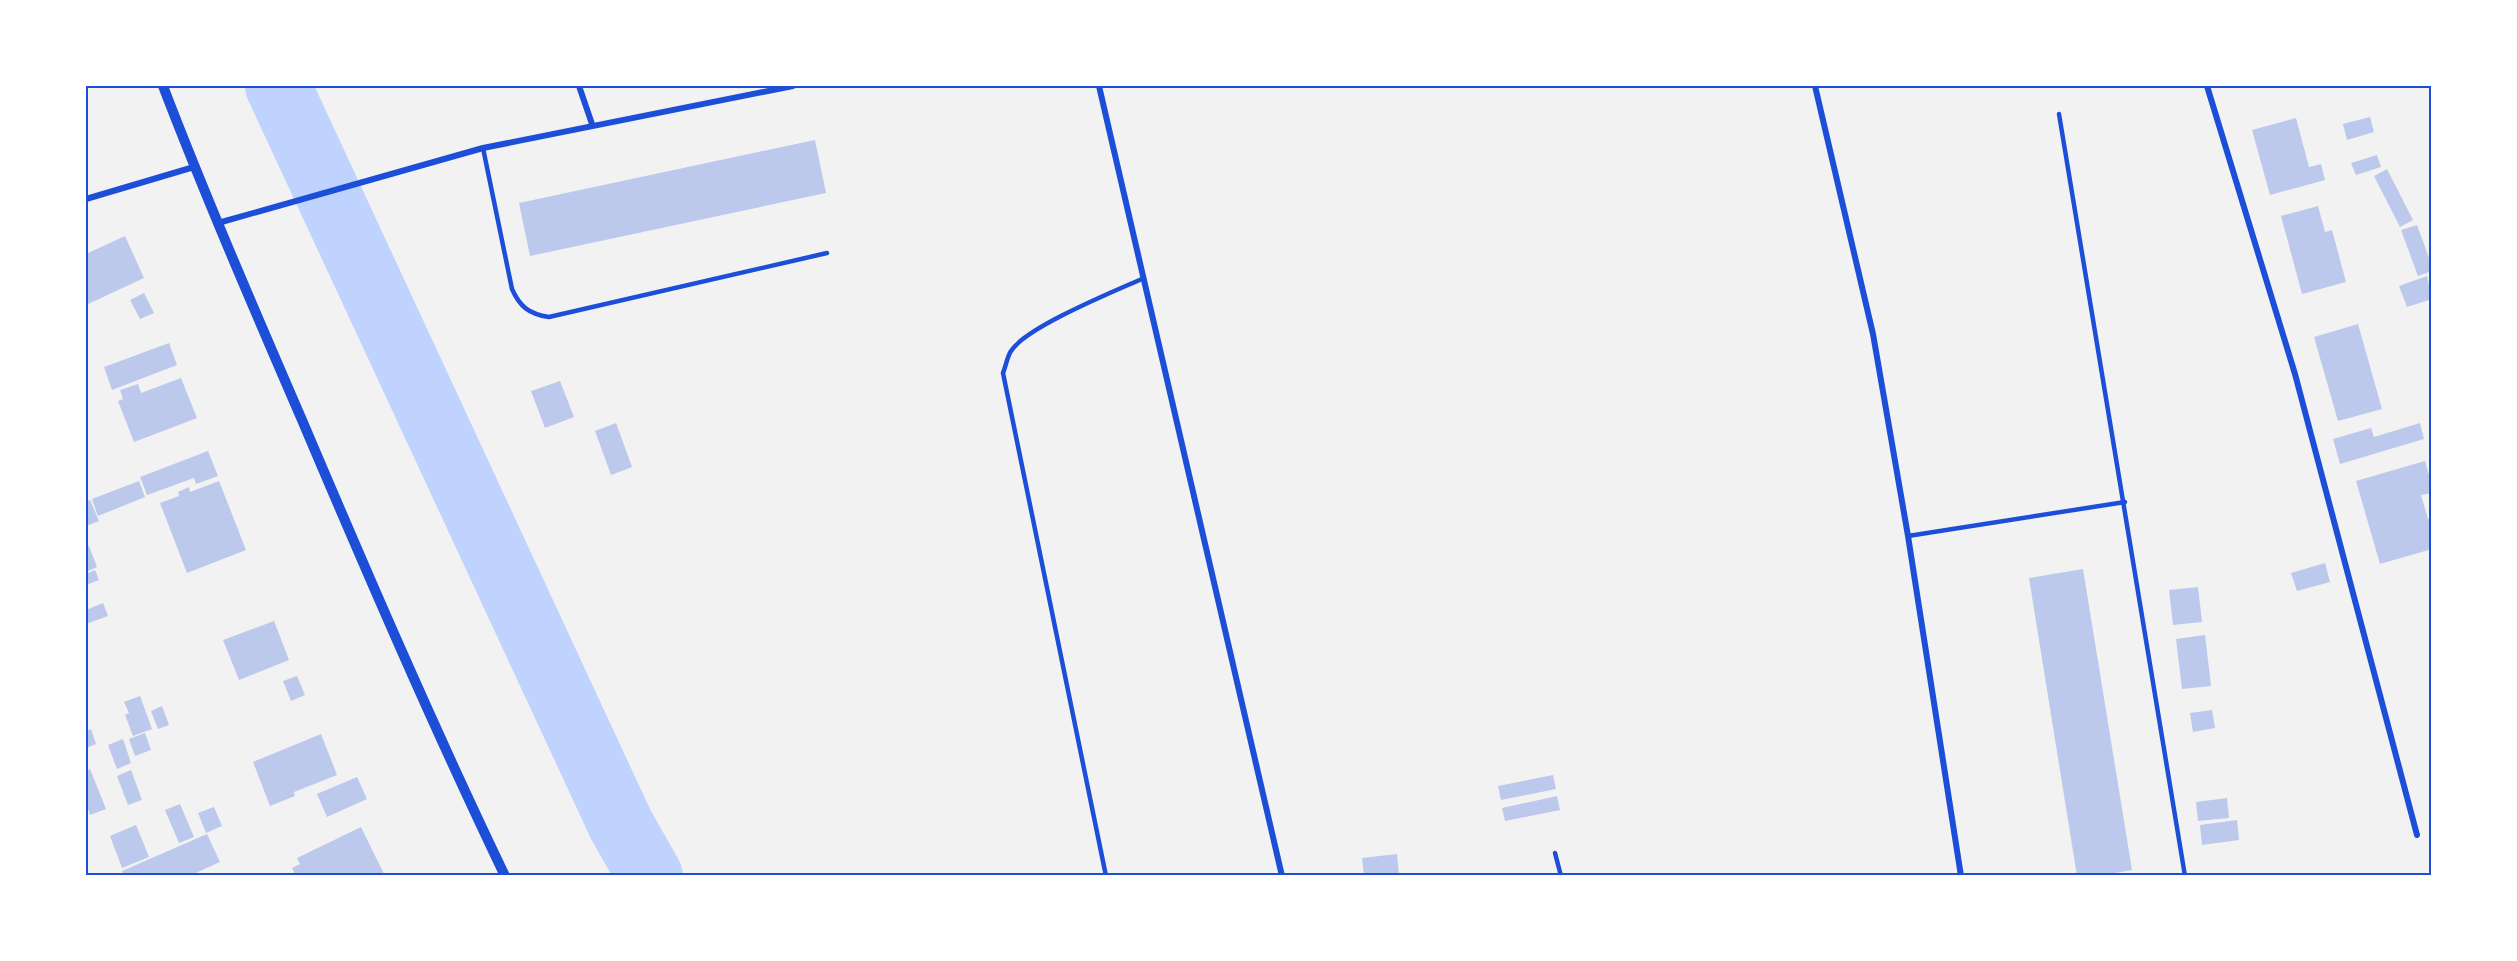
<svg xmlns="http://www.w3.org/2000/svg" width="2517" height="961" font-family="Raleway,sans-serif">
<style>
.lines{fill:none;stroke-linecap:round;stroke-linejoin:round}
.river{stroke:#bfd3fe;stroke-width:66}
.building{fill:#bdc9ec}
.service{stroke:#1d4ed8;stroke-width:4.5}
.minor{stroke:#1d4ed8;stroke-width:6}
.tertiary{stroke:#1d4ed8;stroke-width:10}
.neatline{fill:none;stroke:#1d4ed8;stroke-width:2}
</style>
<rect width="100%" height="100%" fill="#f2f2f2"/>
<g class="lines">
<path class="river" d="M278,86L621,825L650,876"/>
</g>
<g class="building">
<path d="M2370,117L2374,132L2347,140L2343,124Z"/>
<path d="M2296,118L2309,167L2321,164L2325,180L2270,195L2252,130Z"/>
<path d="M815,140L826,193L530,256L519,203Z"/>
<path d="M2377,155L2381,167L2356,175L2351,163Z"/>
<path d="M2387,169L2413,220L2400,227L2374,176Z"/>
<path d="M2318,206L2325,232L2332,230L2346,282L2302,294L2281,216Z"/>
<path d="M2417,225L2432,266V271L2418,276L2401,230Z"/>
<path d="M125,236L144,278L86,305V254Z"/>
<path d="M2427,276L2432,299L2407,307L2399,286Z"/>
<path d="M144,293L154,313L140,319L130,300Z"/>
<path d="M2358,324L2382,409L2338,421L2314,337Z"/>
<path d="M169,343L177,365L112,390L104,367Z"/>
<path d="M181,378L197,418L134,442L118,401L123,399L120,390L138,384L141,393Z"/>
<path d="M560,381L574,417L545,428L531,391Z"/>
<path d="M616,423L632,467L611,475L595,431Z"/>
<path d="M2420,423L2424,439L2340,464L2333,439L2371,428L2374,437Z"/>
<path d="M208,451L218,476L196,484L194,478L147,495L140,477Z"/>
<path d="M2425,461L2429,475L2432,474V493L2421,495L2428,519L2432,518V549L2380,564L2356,481Z"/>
<path d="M139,481L145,497L98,516L92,499Z"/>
<path d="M219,481L246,550L187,573L160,503L179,496L178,492L189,487L190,492Z"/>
<path d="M90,500L99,521L86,526V501Z"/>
<path d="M89,546L97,567L86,572V548Z"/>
<path d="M2325,563L2330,582L2297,591L2291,573Z"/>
<path d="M2083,569L2132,870L2098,876H2077L2029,578Z"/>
<path d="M95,570L99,580L86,585V574Z"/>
<path d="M2198,587L2202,622L2173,625L2169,590Z"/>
<path d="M103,603L108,616L86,624V610Z"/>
<path d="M274,621L289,660L239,680L223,640Z"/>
<path d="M2205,635L2211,686L2182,689L2176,639Z"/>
<path d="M297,676L305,695L291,701L283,681Z"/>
<path d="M140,696L152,729L133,736L125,715L129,713L124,702Z"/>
<path d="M162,706L169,725L158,729L151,711Z"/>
<path d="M2212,710L2215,728L2193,732L2190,713Z"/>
<path d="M91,729L96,744L86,748V731Z"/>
<path d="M145,733L151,750L135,756L129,739Z"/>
<path d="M321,734L337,775L294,792L295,796L270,806L253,762Z"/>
<path d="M123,739L131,763L117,769L108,745Z"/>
<path d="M90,769L106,809L90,815L86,803V771Z"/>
<path d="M131,770L142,800L128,805L117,776Z"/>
<path d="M1553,775L1556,789L1501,800L1498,786Z"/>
<path d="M357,777L367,799L327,817L317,794Z"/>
<path d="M1557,796L1560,810L1505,821L1502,808Z"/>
<path d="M2227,798L2229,818L2198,821L2196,802Z"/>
<path d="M180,804L194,837L179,843L165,810Z"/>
<path d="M214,807L222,826L206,833L198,813Z"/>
<path d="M2237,820L2239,840L2202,845L2200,825Z"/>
<path d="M136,825L149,857L122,868L110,836Z"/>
<path d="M361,827L385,876H296L292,868L300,864L297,858Z"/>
<path d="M207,834L220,862L189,876H124L122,871Z"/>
<path d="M1397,854L1399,876H1364L1362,858Z"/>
</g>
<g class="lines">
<g class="service">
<path d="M2059,114L2185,876"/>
<path d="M483,148L512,289C520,307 529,314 549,317L827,253"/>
<path d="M1908,536L2125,502"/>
<path d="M1555,853L1561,876"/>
<path d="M1106,876L1003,373C1006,366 1007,357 1011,351C1026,327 1115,291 1144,278"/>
</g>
<g class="minor">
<path d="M579,86L592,124"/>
<path d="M1099,86L1282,876"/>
<path d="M1815,86L1873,334L1908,536L1961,876"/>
<path d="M2207,86L2295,374L2417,835"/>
<path d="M86,199L194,167"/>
<path d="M218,223L483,148L793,86"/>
</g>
<path class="tertiary" d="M163,86C206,198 254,309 302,420C367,573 433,726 505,876"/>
</g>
<rect width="2517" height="961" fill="none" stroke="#ffffff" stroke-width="174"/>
<rect x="87" y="87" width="2343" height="787" class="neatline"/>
</svg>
